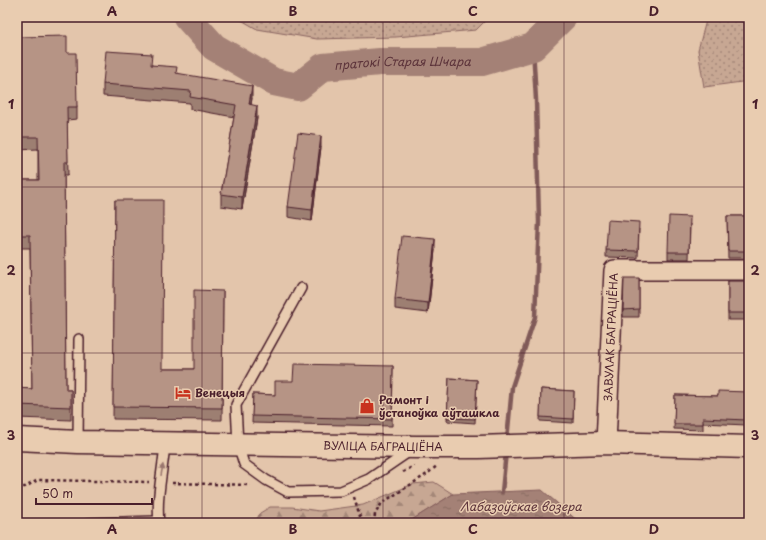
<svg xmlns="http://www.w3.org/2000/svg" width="766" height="540" font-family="'Playpen Sans',sans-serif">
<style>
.grass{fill:url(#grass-dots);stroke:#88635f}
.forest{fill:url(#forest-firs);stroke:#88635f}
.water{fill:url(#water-ripples);stroke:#805a58}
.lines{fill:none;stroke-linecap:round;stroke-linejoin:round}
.stream{stroke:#805a58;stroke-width:4.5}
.river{stroke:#a48176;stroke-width:28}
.service-casing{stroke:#4a1f2b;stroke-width:12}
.minor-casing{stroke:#4a1f2b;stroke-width:22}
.trunk-casing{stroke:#4a1f2b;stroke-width:25}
.path{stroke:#4a1f2b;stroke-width:2.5;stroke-dasharray:3 3;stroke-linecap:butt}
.service{stroke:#e9ccb0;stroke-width:9}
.minor{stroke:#e9ccb0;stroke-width:19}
.trunk{stroke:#e9ccb0;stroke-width:22}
.wall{fill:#9d7f72;stroke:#4a1f2b}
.shaded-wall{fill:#7f685d;stroke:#4a1f2b}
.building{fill:#b69485;stroke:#4a1f2b}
.oneway{fill:#9a766e}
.grid{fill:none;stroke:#4a1f2b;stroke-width:1;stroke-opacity:0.55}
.labels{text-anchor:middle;stroke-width:3;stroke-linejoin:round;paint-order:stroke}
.street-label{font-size:11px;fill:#4a1f2b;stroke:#e9ccb0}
.poi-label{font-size:11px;font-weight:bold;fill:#4a1f2b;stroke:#e9ccb0;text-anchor:start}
.water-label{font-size:12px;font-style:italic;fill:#5c333a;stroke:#e9ccb0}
.neatline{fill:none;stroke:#4a1f2b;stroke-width:1.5}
.grid-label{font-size:13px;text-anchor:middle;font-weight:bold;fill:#4a1f2b}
</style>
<defs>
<pattern id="grass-dots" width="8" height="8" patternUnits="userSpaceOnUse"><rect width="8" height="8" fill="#c7a793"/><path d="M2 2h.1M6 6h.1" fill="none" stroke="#a48778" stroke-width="1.8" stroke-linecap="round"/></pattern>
<pattern id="forest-firs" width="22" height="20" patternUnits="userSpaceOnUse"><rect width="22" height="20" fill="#c7a793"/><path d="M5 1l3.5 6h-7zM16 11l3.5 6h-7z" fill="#a48778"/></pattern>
<pattern id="water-ripples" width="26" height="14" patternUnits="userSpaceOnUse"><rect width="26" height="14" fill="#a48176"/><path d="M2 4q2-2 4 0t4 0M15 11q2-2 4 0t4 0" fill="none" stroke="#886961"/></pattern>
</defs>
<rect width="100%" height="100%" fill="#e3c5ab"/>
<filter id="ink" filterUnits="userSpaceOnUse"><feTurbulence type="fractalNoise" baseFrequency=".025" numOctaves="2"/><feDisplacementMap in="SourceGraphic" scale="8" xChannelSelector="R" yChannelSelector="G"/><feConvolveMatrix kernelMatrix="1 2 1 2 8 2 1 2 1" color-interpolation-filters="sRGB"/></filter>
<g filter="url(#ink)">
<g class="grass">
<path d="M236,17H489L476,30L396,37L317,39L257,29Z"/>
<path d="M707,17H749V81L704,87L698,50Z"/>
</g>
<path class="forest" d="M434,482L453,494L407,523H255L260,513L270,507H292L319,511L363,505L413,484Z"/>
<path class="water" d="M542,490L580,523H407L453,494Z"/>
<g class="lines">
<g class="stream">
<path d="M507,440L512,387L535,317L539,222L536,100L533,47"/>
<path d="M502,492L506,452"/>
</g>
<path class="river" id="s1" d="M187,17L214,47L274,82L298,87L323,67L380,62H482L533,47L563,17"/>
<defs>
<g id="service">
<path d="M301,288L236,405L238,445L244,464L266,480L288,492L341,491L369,479L410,451"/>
<path d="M78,442L79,339"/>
<path d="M89,523L158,521V523"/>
<path d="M159,523C156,497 163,470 165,444"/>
</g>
<g id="minor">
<path id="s2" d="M606,443L614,270H749"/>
</g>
<g id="trunk">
<path id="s3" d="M17,439L78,442L416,447H479L606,443L749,447"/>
</g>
</defs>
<use href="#service" class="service-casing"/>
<use href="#minor" class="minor-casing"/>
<use href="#trunk" class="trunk-casing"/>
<g class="path">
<path d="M403,472L414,466"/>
<path d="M172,483L251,485"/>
<path d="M17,487H25L38,480L149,482"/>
<path d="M354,497L362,523"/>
<path d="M374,523L375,514L382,503L427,474L438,465"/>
</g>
<use href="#service" class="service"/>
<use href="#minor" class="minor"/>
<use href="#trunk" class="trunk"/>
</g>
<g class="wall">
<path d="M17,37L67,53L77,107V119L67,120L68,175H64L66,390H71V420L17,418V388L32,389L30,248H17V180H38V149L17,150Z"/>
<path d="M152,65L252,98L251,105L257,118L242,209L221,206V194L234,117L190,109V103L103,96V84Z"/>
<path d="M321,147L312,221L288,217V207Z"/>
<path d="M115,200L162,369H194L223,291L222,420L113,419Z"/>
<path d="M727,216H749V258H728Z"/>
<path d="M690,224L689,259H668V252Z"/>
<path d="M639,229L638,258L606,257V250Z"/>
<path d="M435,250L428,313L395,309V299Z"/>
<path d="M639,278V317H623V310Z"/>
<rect x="728" y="281" width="19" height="39"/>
<path d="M393,366L392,426L252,423L253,394L275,395L293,381Z"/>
<path d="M449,378L477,380L475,423L447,421Z"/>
<path d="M541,389L574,391L573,423L540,421Z"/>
<path d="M748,392L746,425L703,423V430L674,429L675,395L718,396Z"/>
</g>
<g class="shaded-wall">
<path d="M252,86V98L249,116V104Z"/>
<path d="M257,106V118L242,209V197Z"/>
<path d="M321,136V147L312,221V210Z"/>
<path d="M435,239V250L428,313V303Z"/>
</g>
<g class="building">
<path d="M67,36V53H76L77,107H67L68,162H64L66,390H71V407L17,405V388L32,389L30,235H17V180H39L38,137H17V37Z"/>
<path d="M106,51L152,54L151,65L177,67L176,73L252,86L249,104L257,106L242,197L221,194L236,105L190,97L191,91L103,84Z"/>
<path d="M298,133L321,136L312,210L288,207Z"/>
<path d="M115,200H163L162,369H194V290L223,291L222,408L113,407Z"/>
<path d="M669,216L690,217L689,252H668Z"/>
<path d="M727,216H749V251H728Z"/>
<path d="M608,220L639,222L638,251L606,250Z"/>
<path d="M402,236L435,239L428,303L395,299Z"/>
<path d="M624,278H639V309L623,310Z"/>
<rect x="728" y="281" width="19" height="32"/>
<path d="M294,364L393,366L392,419L252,416L253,394L275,395V381H293Z"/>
<path d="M449,378L477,380L475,419L447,418Z"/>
<path d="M541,389L574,391L573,419L540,417Z"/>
<path d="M718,391L748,392L746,420L703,418V424H674L675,395L718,396Z"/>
</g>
<defs><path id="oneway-solid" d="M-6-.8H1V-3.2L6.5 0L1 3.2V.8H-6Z"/></defs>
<use class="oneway" href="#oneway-solid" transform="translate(162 470) rotate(-80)"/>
</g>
<path class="grid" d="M202,17V523M383,17V523M564,17V523M17,187H749M17,353H749"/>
<defs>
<symbol id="hotel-bare" viewBox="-9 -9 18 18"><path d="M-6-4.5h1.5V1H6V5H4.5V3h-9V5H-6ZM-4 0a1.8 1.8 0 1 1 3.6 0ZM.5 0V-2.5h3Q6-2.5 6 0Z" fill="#c8321e" stroke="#e9ccb0" stroke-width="2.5" paint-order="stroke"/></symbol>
<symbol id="shop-bare" viewBox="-9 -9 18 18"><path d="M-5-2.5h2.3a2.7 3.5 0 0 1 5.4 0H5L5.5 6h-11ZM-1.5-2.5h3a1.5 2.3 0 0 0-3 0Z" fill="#c8321e" stroke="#e9ccb0" stroke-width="2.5" paint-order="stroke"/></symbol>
</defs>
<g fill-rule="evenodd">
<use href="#hotel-bare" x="172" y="382" width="22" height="22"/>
<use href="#shop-bare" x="356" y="395" width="22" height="22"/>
</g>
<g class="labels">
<g class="street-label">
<text dy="4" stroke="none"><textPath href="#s2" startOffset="106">ЗАВУЛАК БАГРАЦІЁНА</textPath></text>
<text dy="4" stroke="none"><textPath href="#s3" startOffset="366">ВУЛІЦА БАГРАЦІЁНА</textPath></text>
</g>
<g class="poi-label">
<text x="195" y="397">Венецыя</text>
<text x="379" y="404">Рамонт і<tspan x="379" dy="13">ўстаноўка аўташкла</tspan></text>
</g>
<g class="water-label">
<text dy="4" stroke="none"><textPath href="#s1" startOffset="246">пратокі Старая Шчара</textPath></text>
<text x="521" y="511">Лабазоўскае возера</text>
</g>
</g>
<rect width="766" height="540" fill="none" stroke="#e9ccb0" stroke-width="44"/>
<path d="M36 498v6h116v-6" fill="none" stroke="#4a1f2b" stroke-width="2"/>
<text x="42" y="498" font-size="12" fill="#4a1f2b" stroke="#e9ccb0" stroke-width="3" paint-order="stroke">50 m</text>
<rect x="22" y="22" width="722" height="496" class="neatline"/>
<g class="grid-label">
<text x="112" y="16">A</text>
<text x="293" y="16">B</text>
<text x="473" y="16">C</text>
<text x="654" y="16">D</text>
<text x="11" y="109">1</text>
<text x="755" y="109">1</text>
<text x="11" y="275">2</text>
<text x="755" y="275">2</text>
<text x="11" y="440">3</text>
<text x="755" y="440">3</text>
<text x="112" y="534">A</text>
<text x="293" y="534">B</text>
<text x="473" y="534">C</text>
<text x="654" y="534">D</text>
</g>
</svg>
